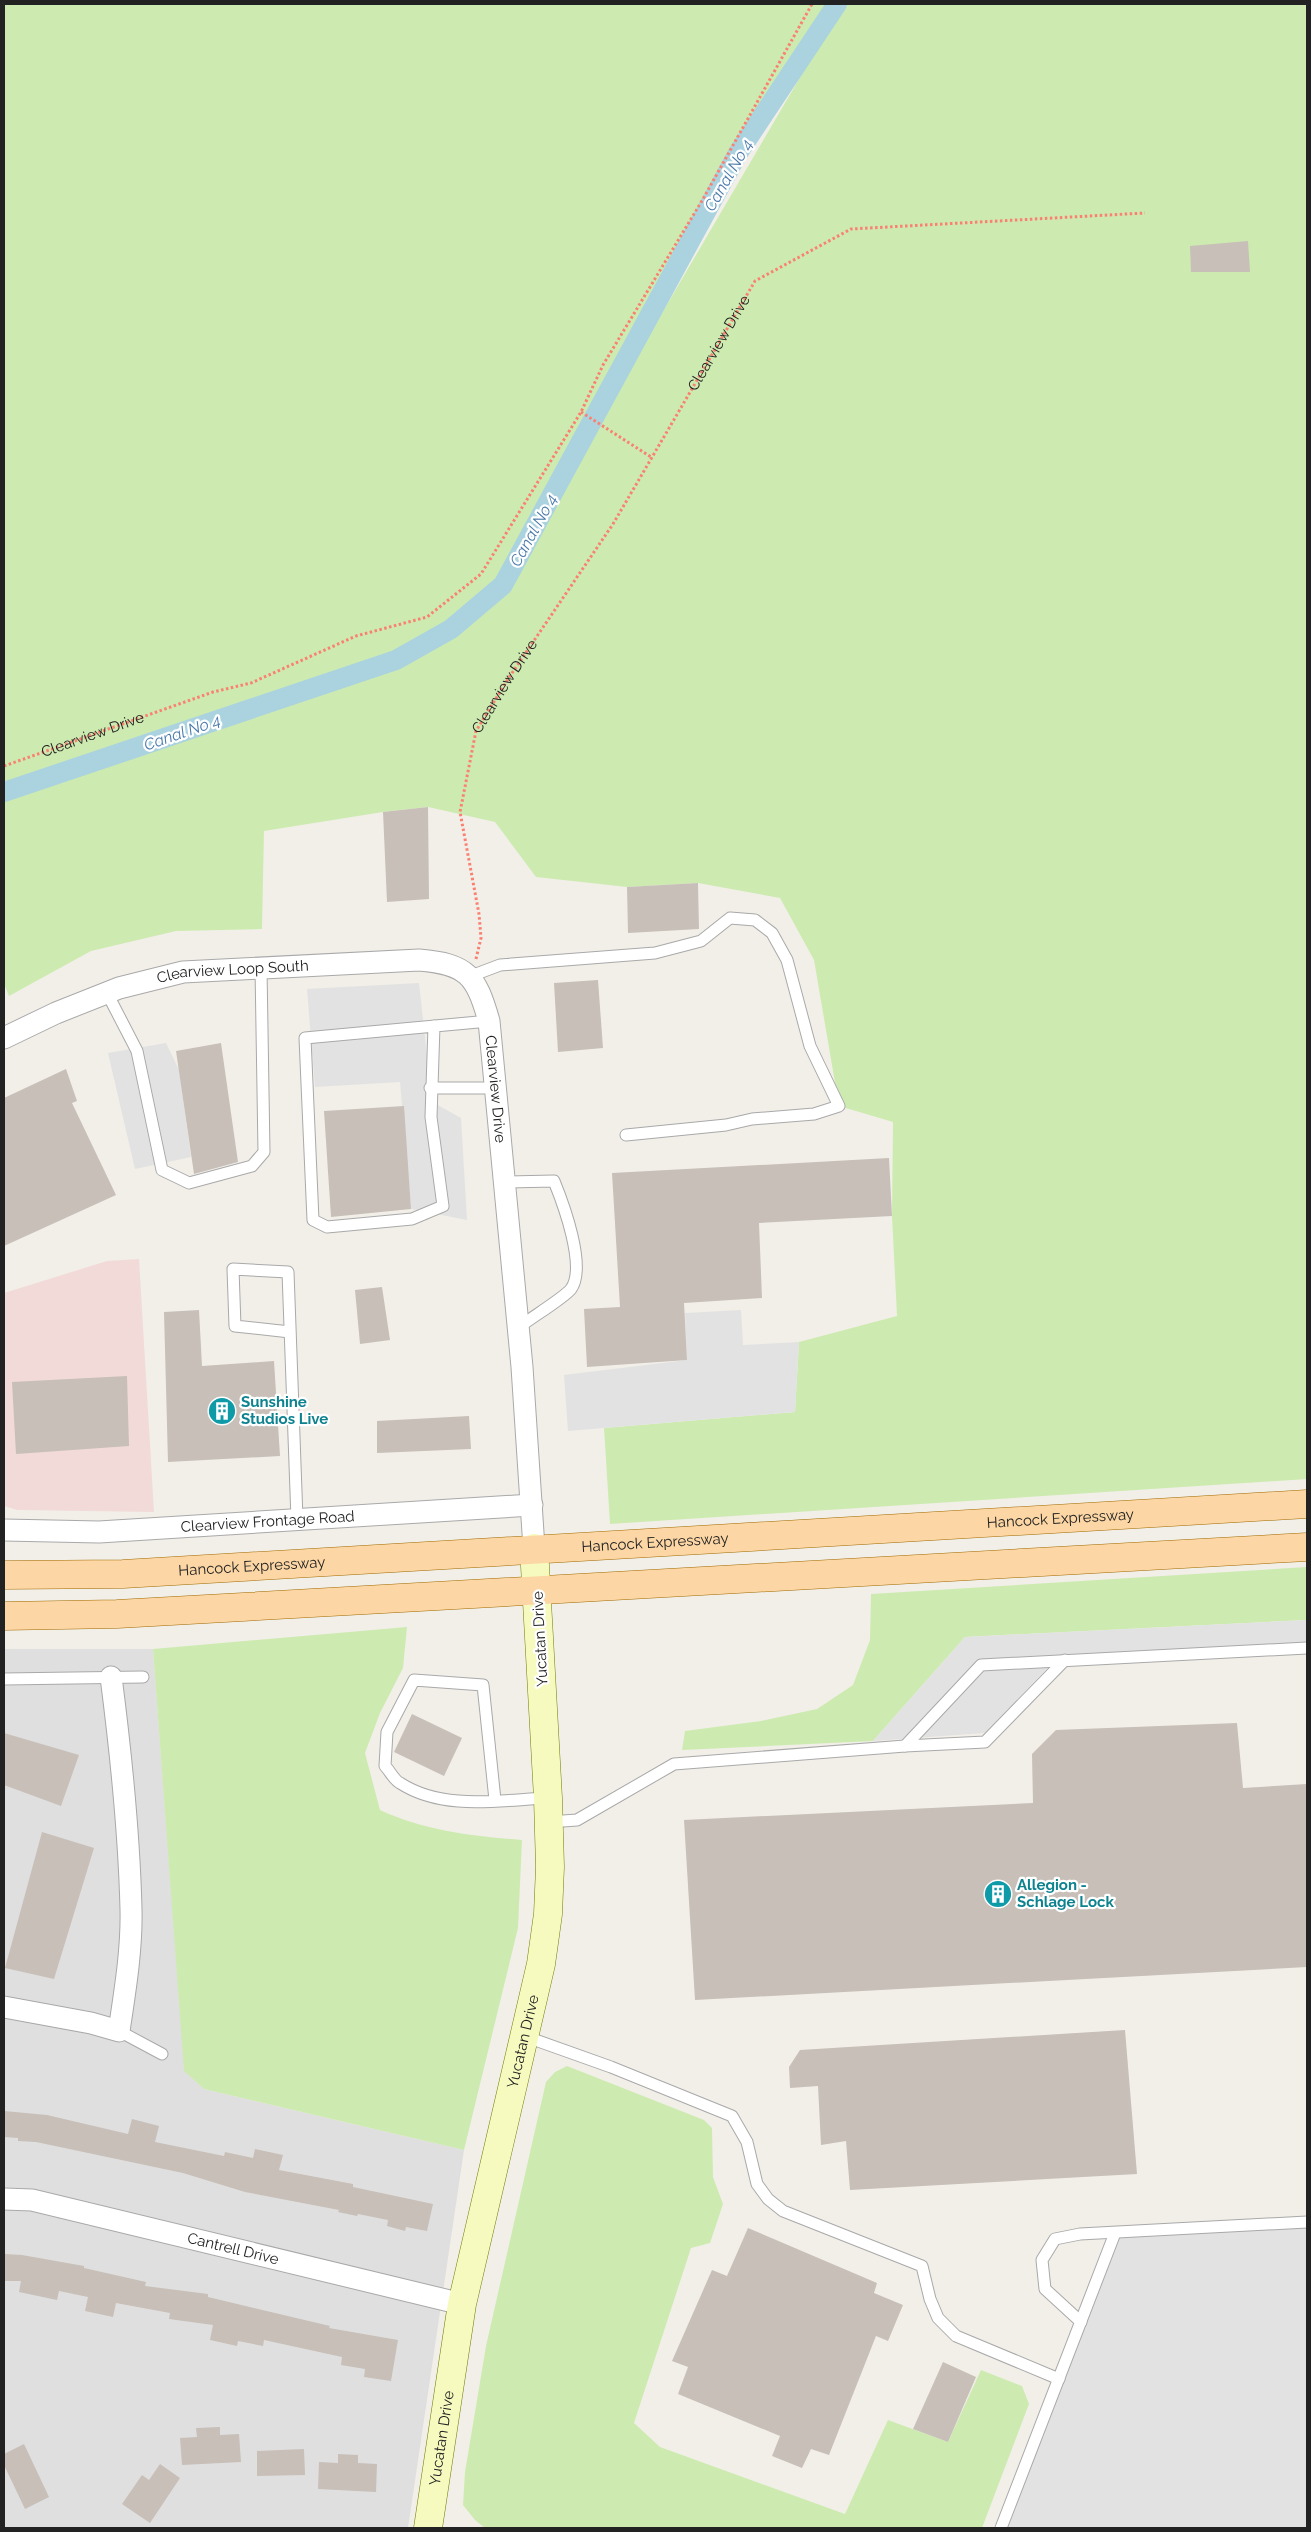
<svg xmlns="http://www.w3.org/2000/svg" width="1311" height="2532" font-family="Raleway,sans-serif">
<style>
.residential{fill:#e0dfdf}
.commercial{fill:#f2dad9}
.grass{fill:#cdebb0}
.parking{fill:#e2e2e2}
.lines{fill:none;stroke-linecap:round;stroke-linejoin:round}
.canal{stroke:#aad3df;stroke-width:20}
.building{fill:#c7bfb8}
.lane-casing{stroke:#a9a9a9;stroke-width:13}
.street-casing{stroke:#a9a9a9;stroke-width:23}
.secondary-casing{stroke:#707d05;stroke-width:29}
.primary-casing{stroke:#a06b00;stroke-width:29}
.path{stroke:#fa8072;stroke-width:3;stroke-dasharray:2.5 2.5;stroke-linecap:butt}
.lane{stroke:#fff;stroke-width:11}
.street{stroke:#fff;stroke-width:21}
.secondary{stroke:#f7fabf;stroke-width:28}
.primary{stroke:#fcd6a4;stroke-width:28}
.labels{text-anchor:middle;stroke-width:4.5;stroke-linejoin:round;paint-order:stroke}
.street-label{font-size:15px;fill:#222;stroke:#fff}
.culture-label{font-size:15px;font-weight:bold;fill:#0d838f;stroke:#fff;text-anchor:start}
.water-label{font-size:16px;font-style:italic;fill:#4a7aab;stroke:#fff}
</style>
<rect width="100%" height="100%" fill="#f2efe9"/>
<path class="residential" d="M4,1649H153L185,2071L204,2089L464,2150L408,2528H4Z"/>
<path class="commercial" d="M139,1259L154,1512L17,1510L4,1506V1293L107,1261Z"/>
<g class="grass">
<path d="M4,4H831L738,153L515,564L843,4H1307V1479L610,1524L604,1428L795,1412L799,1342L897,1316L892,1216L893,1122L839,1106L814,960L780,898L698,883L627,887L536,877L495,822L428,807L383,812L264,831L262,929L176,931L91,951L9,996L4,984Z"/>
<path d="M1307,1567V1620L965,1637L873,1741L682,1750L685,1731L761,1721L817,1709L853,1685L870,1640L871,1594Z"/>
<path d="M407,1627L403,1668L380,1713L365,1753L380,1810C425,1831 473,1836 522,1840L518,1928L464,2150L204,2089L184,2071L153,1649Z"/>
<path d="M567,2066L704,2120L712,2128L713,2177L723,2204L710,2243L691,2248L634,2423L660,2447L845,2514L888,2420L948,2442L981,2370L1022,2386L1029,2404L982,2528H485L475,2520L463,2505L465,2472L486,2346L546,2082L555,2072Z"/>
</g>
<g class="parking">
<path d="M419,983L432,1102L461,1118L467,1220L411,1209L400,1082L315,1087L307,989Z"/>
<path d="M166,1043L179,1070L191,1157L135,1169L108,1053Z"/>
<path d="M741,1310L743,1345L799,1342L795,1412L568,1431L564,1375L687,1360L685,1313Z"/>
<path d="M1307,1620V1643L1054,1661L985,1733L873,1741L965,1637Z"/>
<path d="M1307,2222V2528H1001L1115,2233Z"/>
</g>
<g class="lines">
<path class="canal" d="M4,792L396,660L451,629L503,585L738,153L837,4"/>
</g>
<g class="building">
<path d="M1248,241L1250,272H1191L1190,246Z"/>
<path d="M428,807L429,899L387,902L383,812Z"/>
<path d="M698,883L699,929L628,933L627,887Z"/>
<path d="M598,980L603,1048L558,1052L554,983Z"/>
<path d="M221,1043L238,1162L194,1174L176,1051Z"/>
<path d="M66,1069L77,1101L72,1103L116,1195L4,1246V1098Z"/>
<path d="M404,1106L411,1209L331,1217L324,1111Z"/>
<path d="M889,1158L892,1216L759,1223L762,1298L684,1303L687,1360L587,1367L584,1309L620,1307L612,1173Z"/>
<path d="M382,1287L390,1340L360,1344L355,1290Z"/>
<path d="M199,1310L202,1366L274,1361L280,1456L168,1462L164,1312Z"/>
<path d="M127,1376L129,1446L16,1454L12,1382Z"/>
<path d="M469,1416L471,1449L377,1453V1421Z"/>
<path d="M412,1714L462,1738L444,1776L394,1752Z"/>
<path d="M1237,1723L1243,1788L1307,1784V1967L695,2000L684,1820L1033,1803L1032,1754L1056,1730Z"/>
<path d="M4,1733L79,1755L61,1806L4,1785Z"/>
<path d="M42,1832L94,1848L54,1979L5,1968Z"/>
<path d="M1125,2030L1137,2174L850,2190L846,2141L821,2145L818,2086L790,2088L789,2067L800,2050Z"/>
<path d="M4,2111L47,2115L128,2134L132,2119L159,2126L155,2142L224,2156L225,2152L253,2158L255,2149L283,2155L279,2170L353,2184V2187L433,2204L427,2231L406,2227L405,2231L387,2226L388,2220L358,2214L357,2216L338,2212L339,2210L245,2192L183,2173L36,2142L18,2141V2138L4,2137Z"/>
<path d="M748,2228L877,2283L874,2293L903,2305L888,2341L876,2336L829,2455L811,2449L802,2468L772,2456L780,2436L678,2394L688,2367L672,2361L712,2270L727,2276Z"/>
<path d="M4,2254L22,2255L84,2266V2268L146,2282L145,2286L208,2294V2297L330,2326L329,2328L398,2340L391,2381L364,2377L365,2369L341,2365L342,2357L264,2340L263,2346L238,2341L237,2346L210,2340L213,2325L169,2319L170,2313L116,2303L113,2317L85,2311L88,2297L59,2291L57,2300L19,2292L21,2281H4Z"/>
<path d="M943,2362L976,2377L948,2442L913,2429Z"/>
<path d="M220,2427V2435L239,2434L241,2462L182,2465L180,2438L197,2437L196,2428Z"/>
<path d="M24,2444L49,2497L25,2509L4,2465V2454Z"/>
<path d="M304,2449L305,2475L257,2476V2451Z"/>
<path d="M338,2454L358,2455V2463L377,2464L376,2492L318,2489L319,2462L338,2463Z"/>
<path d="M160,2464L180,2478L150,2523L122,2504L142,2475L149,2480Z"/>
</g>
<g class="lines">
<defs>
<g id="lane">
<path d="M471,976L500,965L655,953L701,941L730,918L755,920L772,933L787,960L810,1046L839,1106L814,1114L752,1119L726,1125L626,1135"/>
<path d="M107,993L137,1051L162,1170L189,1183L252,1166L264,1152L261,968"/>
<path d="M434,1026L431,1117L443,1206L412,1219L327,1227L313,1220L305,1038L489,1021"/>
<path d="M430,1088H496"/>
<path d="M504,1182L554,1181C563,1203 587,1267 571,1289C564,1298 529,1319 518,1328"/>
<path d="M290,1332L235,1326L233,1269L288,1272L297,1519"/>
<path d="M4,1679L143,1677"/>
<path d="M905,1746L981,1665L1307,1648"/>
<path d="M495,1800L483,1685L414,1680L387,1732L385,1766C390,1771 394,1780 400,1783C443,1811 500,1800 548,1798"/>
<path d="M549,1822L577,1820L674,1764L905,1746L985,1742L1065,1660"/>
<path d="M119,2031L162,2054"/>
<path d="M524,2036L611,2067L732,2116L747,2142L757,2184L768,2199L783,2211L922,2266L930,2299L938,2318L956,2336L1059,2379"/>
<path d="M1081,2322L1045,2289L1042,2260L1055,2239L1080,2234L1307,2222"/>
<path d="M1001,2528L1115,2233"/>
</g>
<g id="street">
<path id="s3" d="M4,1038L56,1013L119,988L183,972L419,960C468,964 476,976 489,1021L522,1367L534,1548"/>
<path id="s4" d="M4,1530L99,1532L532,1505"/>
<path d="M4,2007L91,2023L119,2031C125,1991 132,1949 131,1909C129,1831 121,1754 111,1677"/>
<path id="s5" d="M4,2199L32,2200L462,2304"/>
</g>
<g id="secondary">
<path id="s6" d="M428,2528L462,2304L541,1964L548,1914L550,1867L548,1798L534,1548"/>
</g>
<g id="primary">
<path id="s7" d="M4,1575L123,1574L1307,1504"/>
<path d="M4,1616L117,1614L1307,1547"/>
</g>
</defs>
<use href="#lane" class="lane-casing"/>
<use href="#street" class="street-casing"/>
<use href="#secondary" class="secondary-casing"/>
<use href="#primary" class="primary-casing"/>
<g class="path">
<path d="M581,412L651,457"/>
<path id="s1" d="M4,766L213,692L251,683L356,636L427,617L481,574L581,412L603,365L703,199L812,4"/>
<path id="s2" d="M476,959L481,938L479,914L460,812L476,731L508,679L613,524L755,281L851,229L1145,213"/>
</g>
<use href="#lane" class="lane"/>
<use href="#street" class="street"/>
<use href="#secondary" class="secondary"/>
<use href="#primary" class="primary"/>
</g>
<defs>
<symbol id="building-disc" viewBox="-11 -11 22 22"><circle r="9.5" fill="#0f9aa8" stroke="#fff"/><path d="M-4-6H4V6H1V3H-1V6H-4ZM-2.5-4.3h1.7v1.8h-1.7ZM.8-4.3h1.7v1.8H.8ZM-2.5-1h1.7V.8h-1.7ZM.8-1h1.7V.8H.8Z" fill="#fff"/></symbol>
</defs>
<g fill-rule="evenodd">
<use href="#building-disc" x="206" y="1395" width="32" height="32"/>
<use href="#building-disc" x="982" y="1878" width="32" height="32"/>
</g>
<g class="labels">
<g class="street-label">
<text dy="5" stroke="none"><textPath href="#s2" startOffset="690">Clearview Drive</textPath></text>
<text dy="5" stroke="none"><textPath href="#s2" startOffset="285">Clearview Drive</textPath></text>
<text dy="5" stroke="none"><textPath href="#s1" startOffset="94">Clearview Drive</textPath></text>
<text dy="5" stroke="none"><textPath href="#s3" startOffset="241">Clearview Loop South</textPath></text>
<text dy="5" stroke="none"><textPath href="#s3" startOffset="599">Clearview Drive</textPath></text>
<text dy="5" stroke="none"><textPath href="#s7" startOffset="1058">Hancock Expressway</textPath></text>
<text dy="5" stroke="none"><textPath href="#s4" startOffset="264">Clearview Frontage Road</textPath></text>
<text dy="5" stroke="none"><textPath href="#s7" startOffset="652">Hancock Expressway</textPath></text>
<text dy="5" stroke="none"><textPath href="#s7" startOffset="248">Hancock Expressway</textPath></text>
<text transform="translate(540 1639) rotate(-93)" y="5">Yucatan Drive</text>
<text dy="5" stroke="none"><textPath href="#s6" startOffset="496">Yucatan Drive</textPath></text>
<text dy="5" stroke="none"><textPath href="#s5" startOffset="235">Cantrell Drive</textPath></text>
<text dy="5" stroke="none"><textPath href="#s6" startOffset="91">Yucatan Drive</textPath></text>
</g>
<g class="culture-label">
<text x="241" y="1407">Sunshine<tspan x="241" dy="17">Studios Live</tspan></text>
<text x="1017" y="1890">Allegion -<tspan x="1017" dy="17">Schlage Lock</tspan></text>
</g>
<g class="water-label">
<text transform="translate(728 175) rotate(-60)" y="6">Canal No 4</text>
<text transform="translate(533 530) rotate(-61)" y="6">Canal No 4</text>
<text transform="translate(182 732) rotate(-19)" y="6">Canal No 4</text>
</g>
</g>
<rect width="1311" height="2532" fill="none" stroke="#222222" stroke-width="10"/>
</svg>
